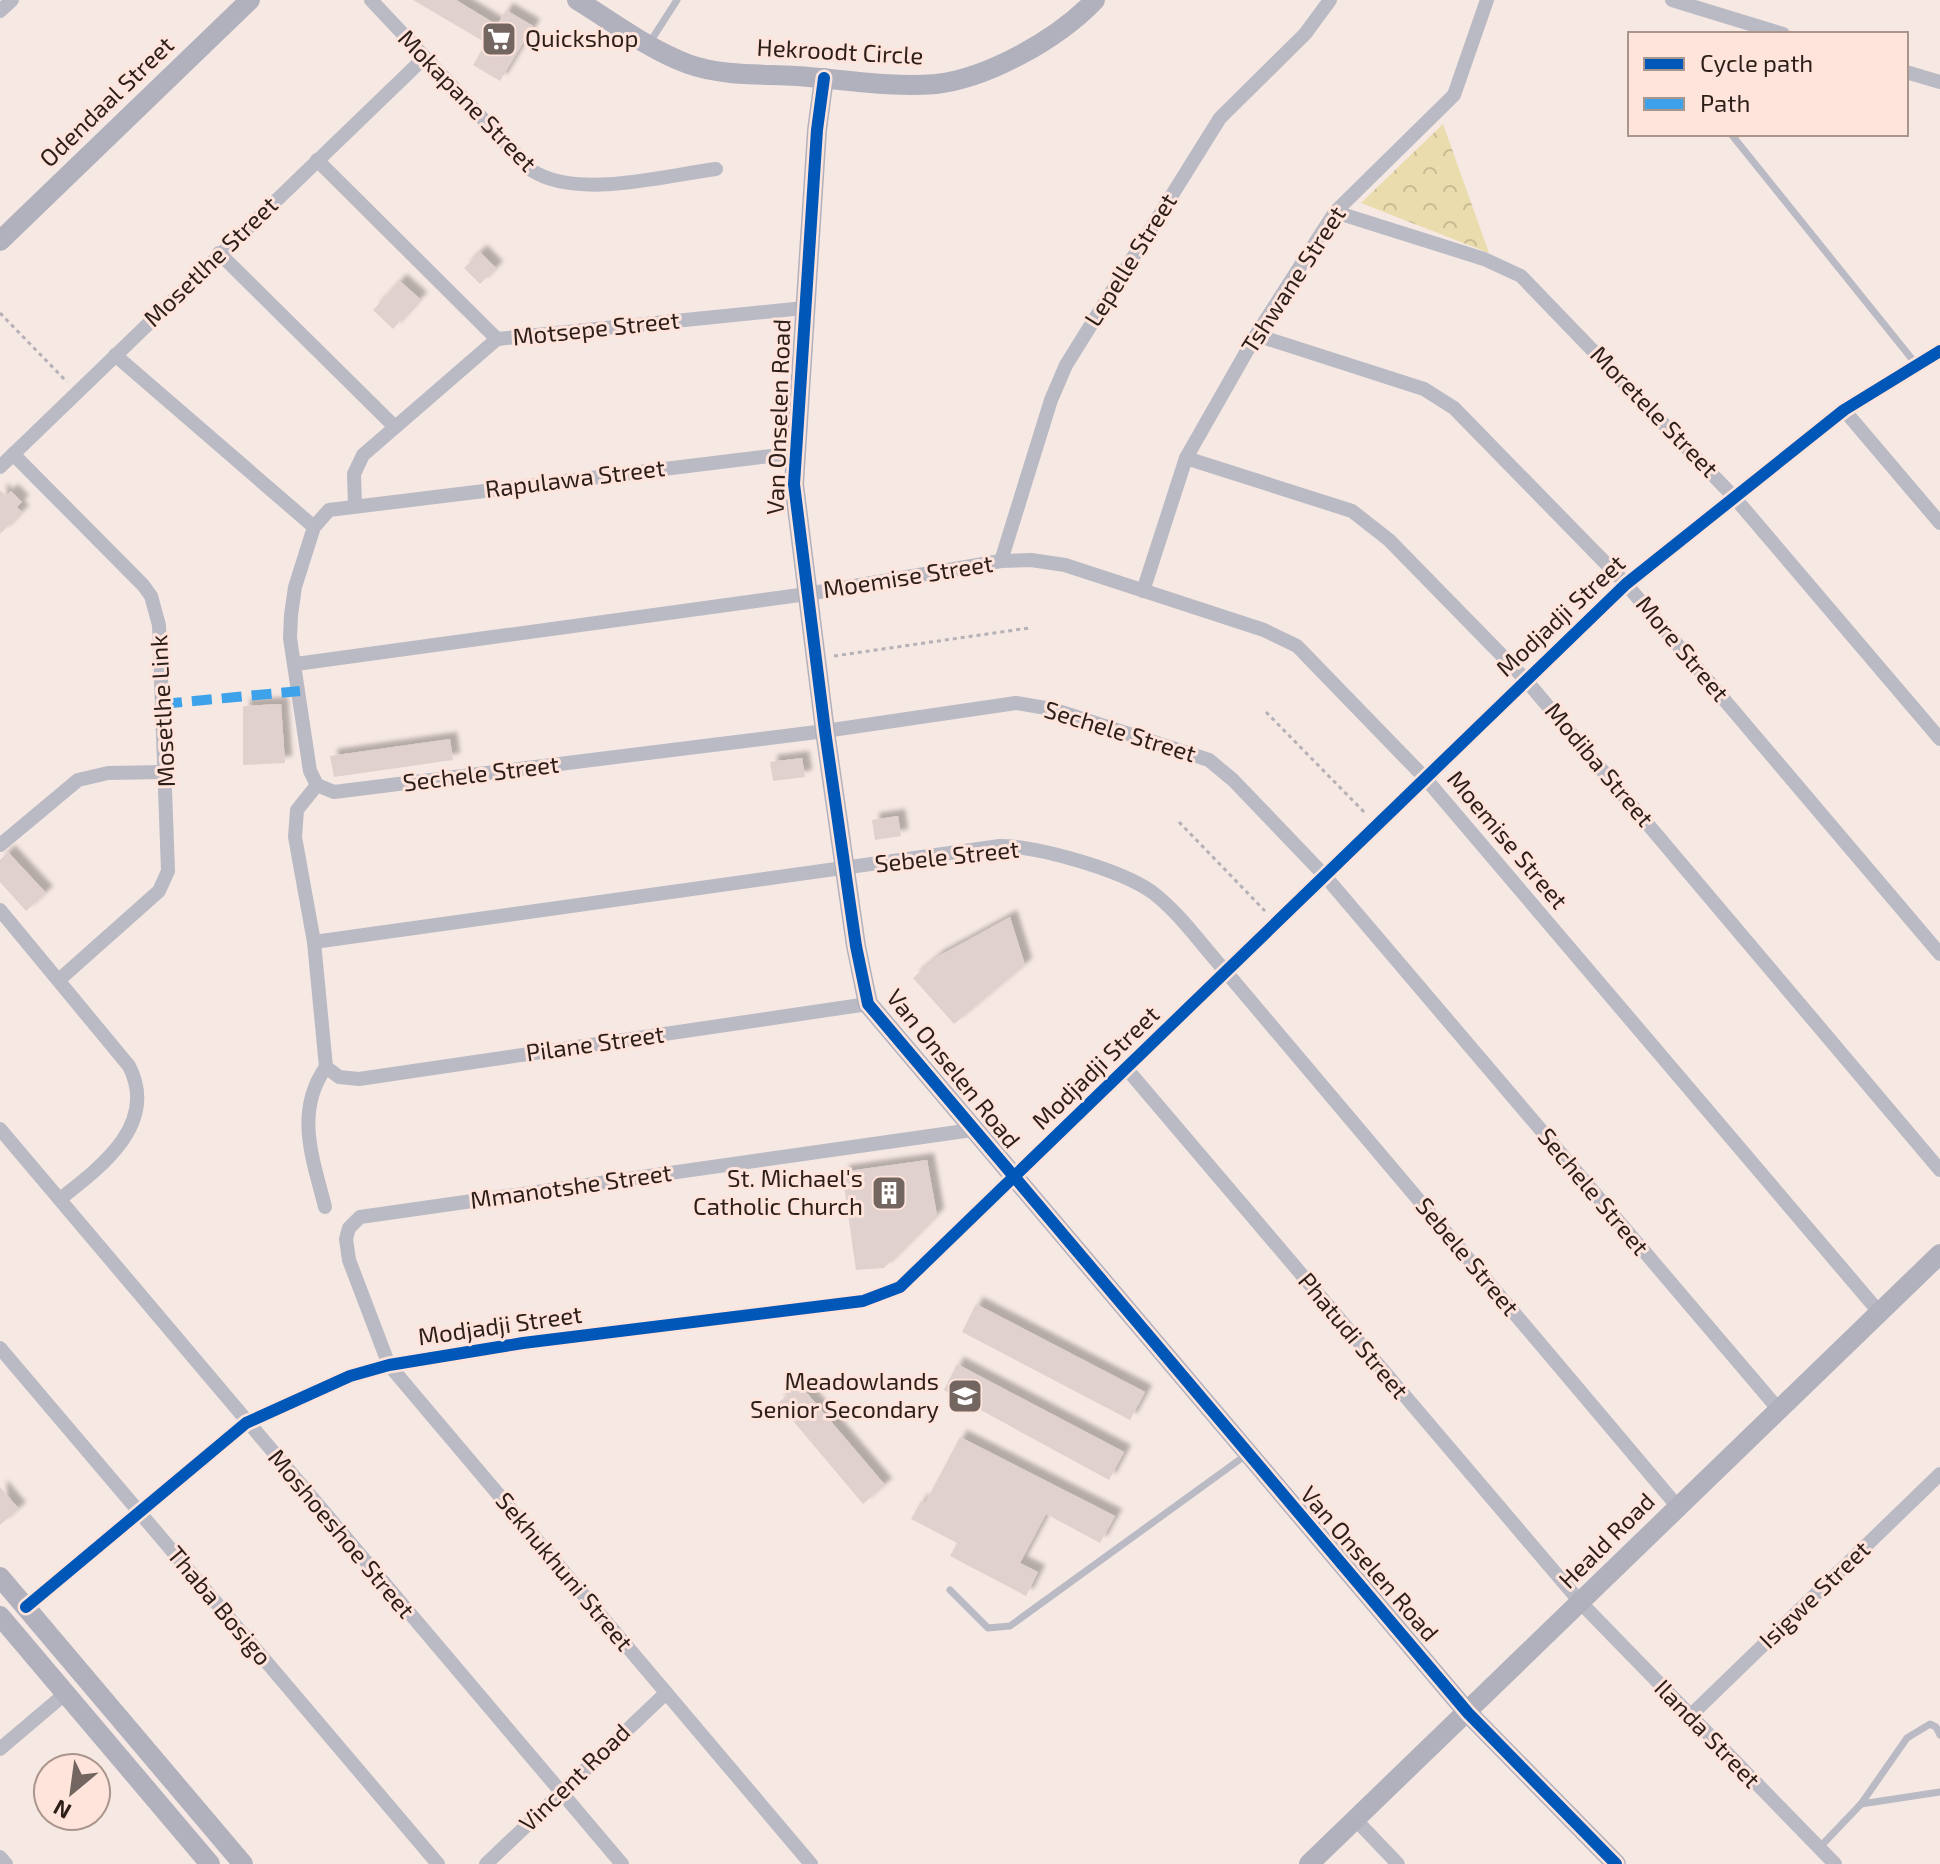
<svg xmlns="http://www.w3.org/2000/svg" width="1940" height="1864" font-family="'Exo 2',sans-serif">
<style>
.park{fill:url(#park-crowns)}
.building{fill:#e0d1ce;filter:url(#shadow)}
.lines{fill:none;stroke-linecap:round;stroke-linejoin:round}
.path{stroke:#b5b1b6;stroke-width:3;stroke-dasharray:4 4;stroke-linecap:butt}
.lane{stroke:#babac4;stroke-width:7}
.street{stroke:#babac4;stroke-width:14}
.secondary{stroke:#b1b1bd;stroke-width:20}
.quiet{stroke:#3ea2ea;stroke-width:10;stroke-dasharray:20 10;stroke-linecap:butt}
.cycleway-casing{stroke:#fee4db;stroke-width:17}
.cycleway{stroke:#0057b8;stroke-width:12}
.labels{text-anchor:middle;stroke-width:6;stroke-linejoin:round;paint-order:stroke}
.poi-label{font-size:24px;fill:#2d1e18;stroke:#fee4db;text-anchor:end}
.street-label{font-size:24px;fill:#2d1e18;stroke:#fee4db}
</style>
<defs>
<pattern id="park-crowns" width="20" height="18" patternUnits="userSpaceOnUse" patternTransform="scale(2)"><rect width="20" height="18" fill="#eadcad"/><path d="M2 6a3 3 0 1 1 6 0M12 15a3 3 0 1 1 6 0" fill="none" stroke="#c9bc94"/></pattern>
<filter id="shadow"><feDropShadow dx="7" dy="-7" stdDeviation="2" flood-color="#0004"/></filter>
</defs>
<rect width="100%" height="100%" fill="#f6e8e3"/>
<path class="park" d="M1443,124L1489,253L1361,203Z"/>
<g class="building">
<path d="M413,0H456L497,25L506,10L533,26L500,81L473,65L486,43Z"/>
<path d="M480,252L496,268L480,284L464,268Z"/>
<path d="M400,281L420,299L393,329L373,310Z"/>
<path d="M0,490L6,496L11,491L22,502L17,507L22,512L0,534Z"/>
<path d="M281,704L285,763L243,765V706Z"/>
<path d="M450,739L453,760L334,777L330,756Z"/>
<path d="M802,758L805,777L773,781L770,762Z"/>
<path d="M898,816L901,836L875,840L872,820Z"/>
<path d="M8,852L46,893L26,911L0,882V860Z"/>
<path d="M1010,917L1025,965L954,1024L913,978L937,957Z"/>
<path d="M927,1160L937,1215L884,1268L856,1270L842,1172Z"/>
<path d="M976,1304L1145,1392L1130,1420L962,1332Z"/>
<path d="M957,1364L1124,1452L1109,1480L944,1390Z"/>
<path d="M800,1385L885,1485L863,1504L778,1403Z"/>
<path d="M960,1437L1115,1516L1100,1543L1046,1514L1020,1563L1038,1572L1026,1596L950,1556L957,1543L911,1519L921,1501L925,1503Z"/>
<path d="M0,1487L19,1509L0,1525Z"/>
</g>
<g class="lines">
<g class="path">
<path d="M0,313L67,382"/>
<path d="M834,656L1029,628"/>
<path d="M1266,712L1366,814"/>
<path d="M1179,822L1265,911"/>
</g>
<g class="lane">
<path d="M650,42L677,0"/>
<path d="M1731,134L1916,364"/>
<path d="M950,1590L988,1628L1010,1626L1246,1455"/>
<path d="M1861,1804L1940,1792"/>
<path d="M1819,1848L1861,1804L1907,1738L1930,1724L1936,1727L1940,1735"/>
</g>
<g class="street">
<path d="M371,0L531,170C577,200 663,176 716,169"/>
<path d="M1672,0L1783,34"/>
<path d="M0,11L12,0"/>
<path d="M1906,72L1940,82"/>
<path d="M317,160L497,339"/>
<path d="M1335,212L1484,259L1521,276L1734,497L1940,739"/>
<path d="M219,253L394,426"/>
<path d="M1256,335L1424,389L1454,408L1626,584L1940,954"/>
<path d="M497,339L804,308"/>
<path d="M115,355L314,527"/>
<path d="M1844,410L1940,523"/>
<path d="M13,454L143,585L151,596L159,625L168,871L159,891L60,979"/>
<path d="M1186,458L1352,511L1389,540L1525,679L1940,1170"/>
<path d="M0,467L424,58"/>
<path d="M355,505L354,474L363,455L497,339"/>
<path d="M1001,561L1051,400L1066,365L1220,118L1305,34L1330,0"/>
<path d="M1143,591L1186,458L1256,335L1335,212L1454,95L1487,0"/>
<path d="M296,664L807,594L1001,561L1031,560L1065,565L1264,630L1297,646L1425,778L1879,1312"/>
<path d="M317,785L334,792L825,731L1016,703L1052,709L1209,760L1233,780L1325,876L1779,1410"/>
<path d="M317,785L310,771L290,638L291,615L295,587L314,527L329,510L795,453"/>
<path d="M317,785L297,810L295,837L314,942L326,1067"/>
<path d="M0,845L78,780L108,773L165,772"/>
<path d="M0,910L129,1066C159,1124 101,1167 60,1199"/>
<path d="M314,942L1000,846C1038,846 1121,870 1152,892C1180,913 1203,947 1227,973L1678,1507"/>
<path d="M326,1067L339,1077L359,1079L868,1004"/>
<path d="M1126,1068L1581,1603L1835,1864"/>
<path d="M0,1129L622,1864"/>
<path d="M325,1207C313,1159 294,1112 326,1067"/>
<path d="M0,1348L438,1864"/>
<path d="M26,1607L246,1423L350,1376L389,1365L523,1343L863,1301L900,1287L1626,584L1844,410L1940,351"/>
<path d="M1690,1716L1940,1474"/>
<path d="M0,1749L66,1693"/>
<path d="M1355,1819L1398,1864"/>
<path d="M0,1857L6,1864"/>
<path d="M486,1864L666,1693"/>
<path d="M811,1864L389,1365L349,1260L346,1239L349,1228L360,1217L972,1130"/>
</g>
<g class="secondary">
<path d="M577,0C613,22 648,49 688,64C721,76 761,74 796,76C842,79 890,88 936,84C989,78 1059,38 1095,0"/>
<path d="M824,78L817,130L794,484L825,731L856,946L868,1004L1468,1713L1616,1864"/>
<path d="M0,241L250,0"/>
<path d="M0,1577L243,1864"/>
<path d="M0,1616L210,1864"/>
<path d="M1309,1864L1940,1254"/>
</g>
<path class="quiet" d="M162,704L300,691"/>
<defs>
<g id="cycleway">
<path d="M824,78L817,130L794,484L825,731L856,946L868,1004L1468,1713L1616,1864"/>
<path d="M26,1607L246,1423L350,1376L389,1365L523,1343L863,1301L900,1287L1626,584L1844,410L1940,351"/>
</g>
</defs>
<use href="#cycleway" class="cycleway-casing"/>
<use href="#cycleway" class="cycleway"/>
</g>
<defs>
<symbol id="supermarket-square" viewBox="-11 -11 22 22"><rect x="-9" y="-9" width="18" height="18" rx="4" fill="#73655f" stroke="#fee4db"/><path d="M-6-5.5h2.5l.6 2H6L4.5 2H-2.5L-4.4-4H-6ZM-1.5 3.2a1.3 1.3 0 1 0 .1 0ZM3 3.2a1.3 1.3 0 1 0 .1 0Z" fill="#fff"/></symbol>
<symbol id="building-square" viewBox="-11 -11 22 22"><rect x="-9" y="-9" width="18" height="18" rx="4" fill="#73655f" stroke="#fee4db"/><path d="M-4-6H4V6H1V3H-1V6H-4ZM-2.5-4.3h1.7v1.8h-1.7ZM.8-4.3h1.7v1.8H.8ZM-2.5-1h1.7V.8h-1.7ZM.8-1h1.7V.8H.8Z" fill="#fff"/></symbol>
<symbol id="school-square" viewBox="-11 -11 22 22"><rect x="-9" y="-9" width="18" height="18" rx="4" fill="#73655f" stroke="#fee4db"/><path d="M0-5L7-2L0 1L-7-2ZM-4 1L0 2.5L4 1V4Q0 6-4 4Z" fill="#fff"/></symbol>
</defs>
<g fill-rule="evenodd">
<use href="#supermarket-square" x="479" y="19" width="40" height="40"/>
<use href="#building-square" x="869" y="1173" width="40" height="40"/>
<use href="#school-square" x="945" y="1376" width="40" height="40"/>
</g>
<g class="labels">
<g class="poi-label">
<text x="525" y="47" text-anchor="start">Quickshop</text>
<text x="863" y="1187">St. Michael's<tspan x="863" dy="28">Catholic Church</tspan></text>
<text x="939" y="1390">Meadowlands<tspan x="939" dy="28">Senior Secondary</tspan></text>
</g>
<g class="street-label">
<text transform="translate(840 52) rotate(3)" y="8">Hekroodt Circle</text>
<text transform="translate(467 101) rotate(46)" y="8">Mokapane Street</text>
<text transform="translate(107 102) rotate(-44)" y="8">Odendaal Street</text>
<text transform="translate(1131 260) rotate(-58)" y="8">Lepelle Street</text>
<text transform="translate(211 262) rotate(-44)" y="8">Mosetlhe Street</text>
<text transform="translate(1294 280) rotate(-57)" y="8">Tshwane Street</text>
<text transform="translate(596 329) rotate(-6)" y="8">Motsepe Street</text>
<text transform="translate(1654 412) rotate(46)" y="8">Moretele Street</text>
<text transform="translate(779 417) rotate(-88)" y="8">Van Onselen Road</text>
<text transform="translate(575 479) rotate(-7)" y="8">Rapulawa Street</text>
<text transform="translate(908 577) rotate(-9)" y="8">Moemise Street</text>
<text transform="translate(1561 616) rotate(-43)" y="8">Modjadji Street</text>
<text transform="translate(1682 649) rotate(50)" y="8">More Street</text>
<text transform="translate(163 711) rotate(-93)" y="8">Mosetlhe Link</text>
<text transform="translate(1120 732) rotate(17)" y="8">Sechele Street</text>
<text transform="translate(1599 765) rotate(50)" y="8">Modiba Street</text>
<text transform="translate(481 774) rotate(-7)" y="8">Sechele Street</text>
<text transform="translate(1507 840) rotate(50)" y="8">Moemise Street</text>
<text transform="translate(947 857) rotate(-6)" y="8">Sebele Street</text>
<text transform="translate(595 1044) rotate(-8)" y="8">Pilane Street</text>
<text transform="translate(1096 1068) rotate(-44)" y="8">Modjadji Street</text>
<text transform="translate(953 1069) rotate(51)" y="8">Van Onselen Road</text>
<text transform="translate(571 1187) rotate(-8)" y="8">Mmanotshe Street</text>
<text transform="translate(1593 1192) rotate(50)" y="8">Sechele Street</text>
<text transform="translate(1467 1257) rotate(50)" y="8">Sebele Street</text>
<text transform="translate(500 1326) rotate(-8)" y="8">Modjadji Street</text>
<text transform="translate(1353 1336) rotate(50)" y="8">Phatudi Street</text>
<text transform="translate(341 1534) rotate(50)" y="8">Moshoeshoe Street</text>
<text transform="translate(1607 1541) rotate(-45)" y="8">Heald Road</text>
<text transform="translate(1369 1564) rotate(49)" y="8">Van Onselen Road</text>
<text transform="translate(564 1572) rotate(50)" y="8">Sekhukhuni Street</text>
<text transform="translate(1815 1595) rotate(-44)" y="8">Isigwe Street</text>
<text transform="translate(219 1606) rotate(50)" y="8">Thaba Bosigo</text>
<text transform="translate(1707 1734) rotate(46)" y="8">Ilanda Street</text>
<text transform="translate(575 1778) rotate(-44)" y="8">Vincent Road</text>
</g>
</g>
<rect x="1628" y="32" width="280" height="104" fill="#fee4db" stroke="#aa958d" stroke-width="2"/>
<rect x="1644" y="58" width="40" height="12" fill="#0057b8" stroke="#aa958d" stroke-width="2"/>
<text x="1700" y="72" font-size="24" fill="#2d1e18">Cycle path</text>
<rect x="1644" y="98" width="40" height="12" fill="#3ea2ea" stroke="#aa958d" stroke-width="2"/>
<text x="1700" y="112" font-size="24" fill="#2d1e18">Path</text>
<g transform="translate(72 1792) rotate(209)"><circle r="38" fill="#fee4db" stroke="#aa958d" stroke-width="2"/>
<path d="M0-6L14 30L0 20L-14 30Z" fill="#73655f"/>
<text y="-12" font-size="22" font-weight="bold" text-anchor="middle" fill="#2d1e18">N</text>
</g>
</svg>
